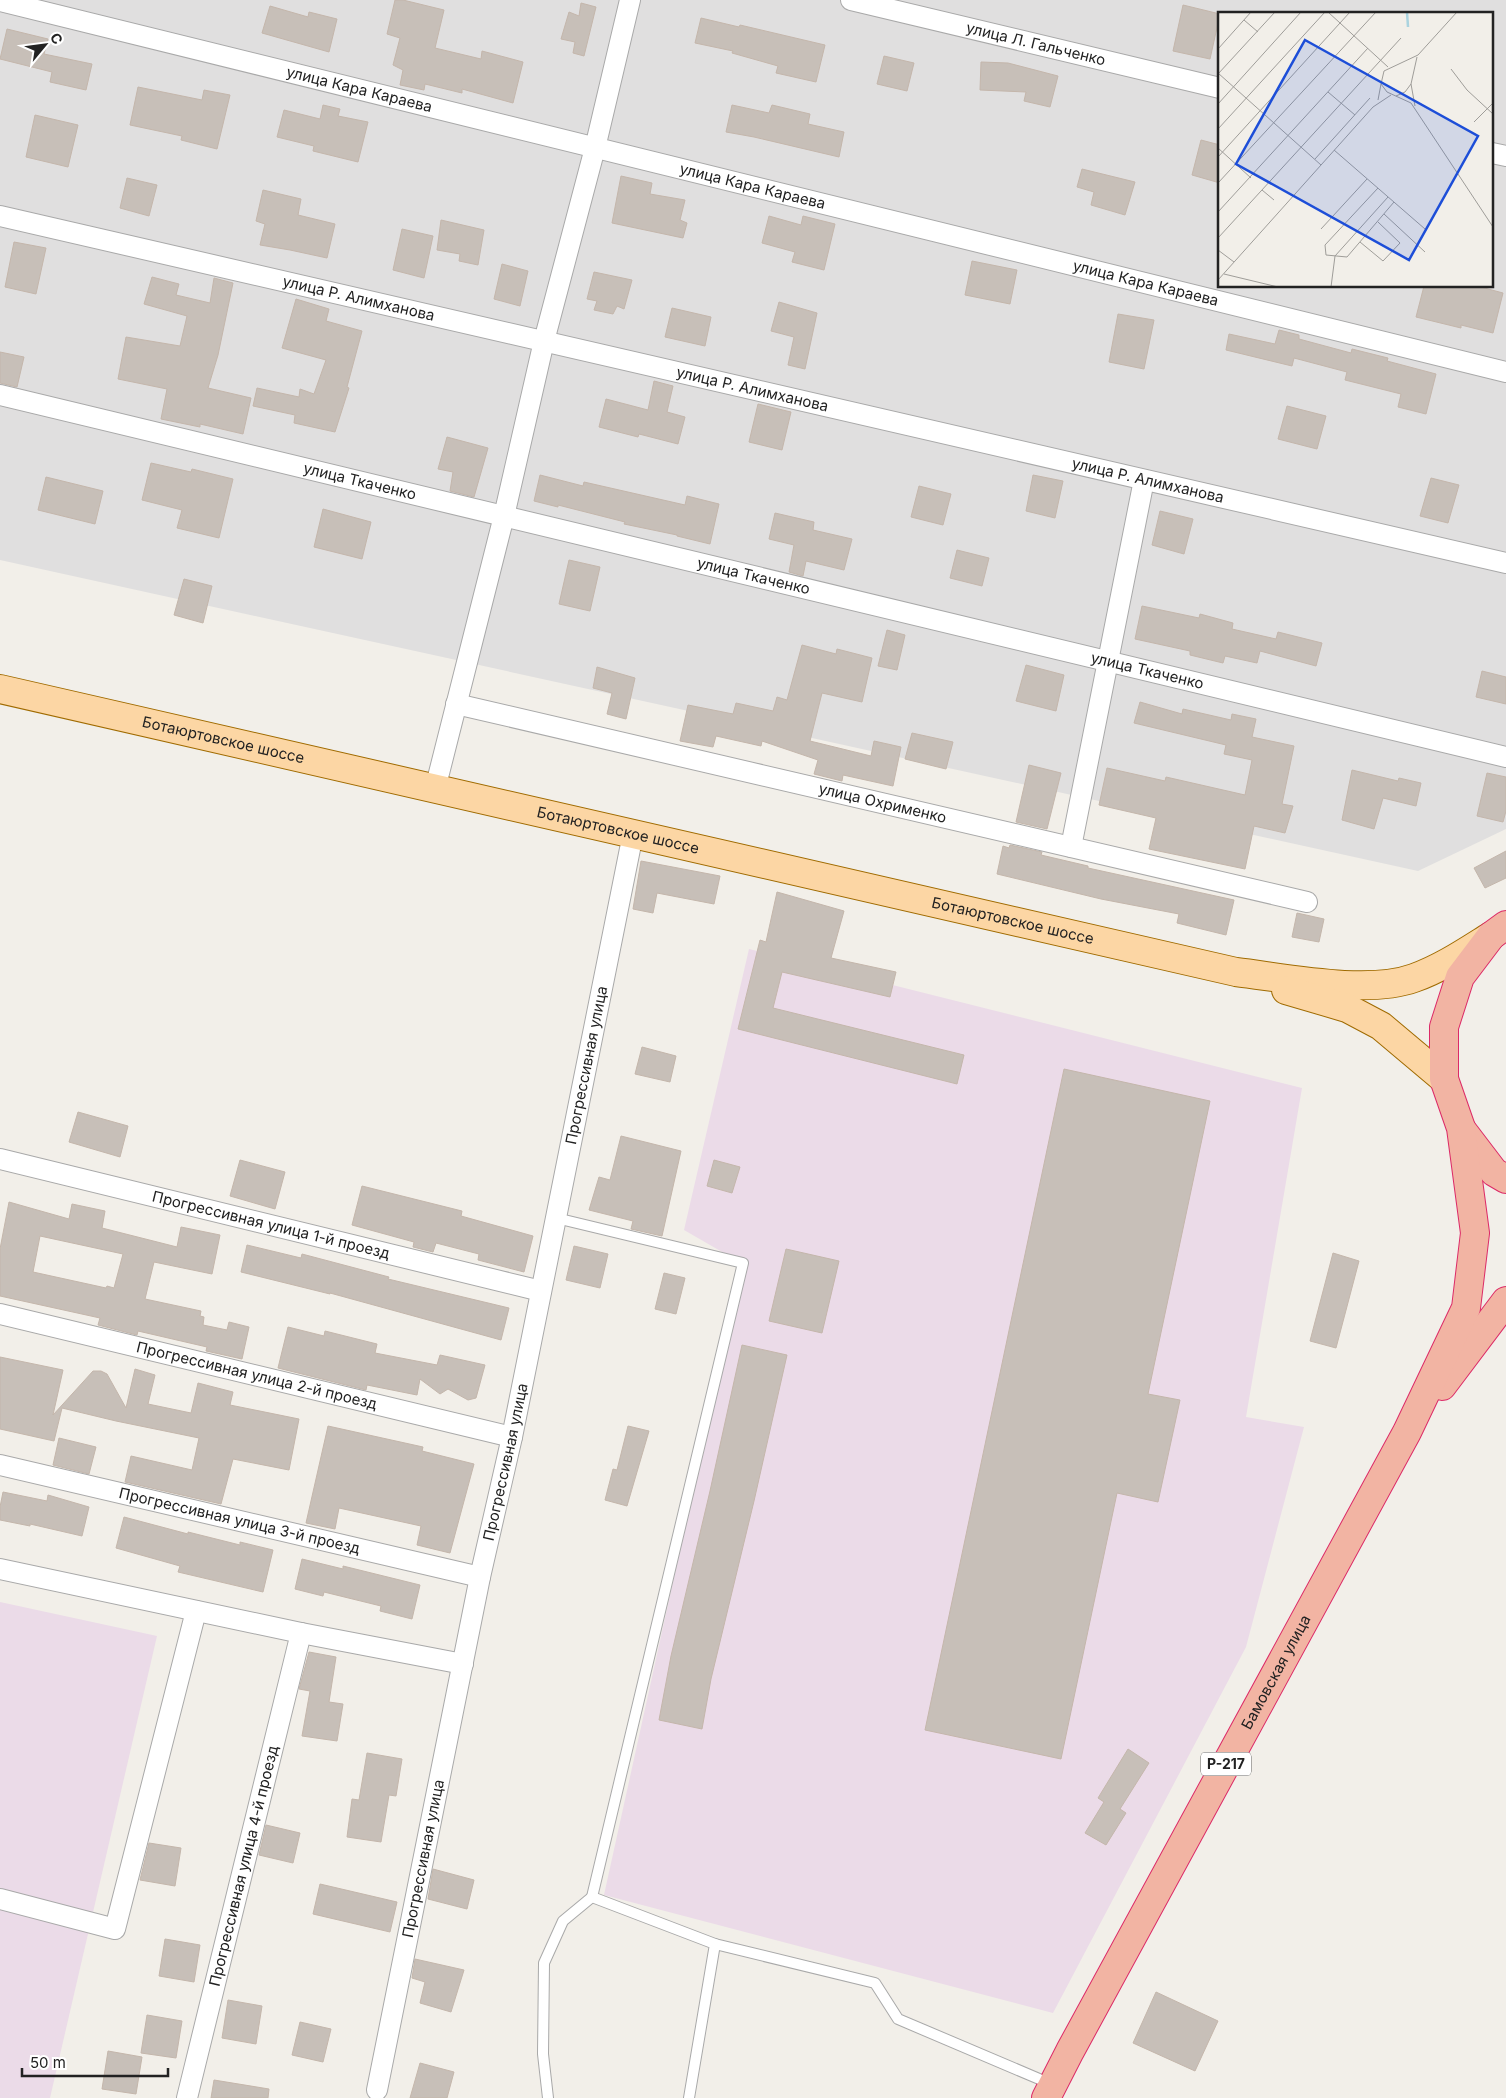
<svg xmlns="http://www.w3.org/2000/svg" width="1506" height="2098" font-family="Inter,sans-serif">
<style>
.residential{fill:#e0dfdf;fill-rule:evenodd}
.industrial{fill:#ebdbe8}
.building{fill:#c7bfb8;stroke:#c4b6ab;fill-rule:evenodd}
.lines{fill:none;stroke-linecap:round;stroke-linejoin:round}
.service-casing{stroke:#a9a9a9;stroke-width:12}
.minor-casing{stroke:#a9a9a9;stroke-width:22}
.primary-casing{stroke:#a06b00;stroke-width:30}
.trunk-casing{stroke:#dc2a67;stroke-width:30}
.service{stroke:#fff;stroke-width:10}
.minor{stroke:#fff;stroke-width:20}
.primary{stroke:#fcd6a4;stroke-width:28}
.trunk{stroke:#f2b4a3;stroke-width:28}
.labels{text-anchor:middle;stroke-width:5;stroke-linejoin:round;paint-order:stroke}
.shield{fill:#fff;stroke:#646464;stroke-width:1}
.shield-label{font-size:14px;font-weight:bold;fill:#222}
.street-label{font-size:15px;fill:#222;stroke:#fff}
.inset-river{fill:none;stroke:#aad3df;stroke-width:2.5}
.inset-road{fill:none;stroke:#9f9d99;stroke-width:1}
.view{fill:#1d4ed8;fill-opacity:0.15;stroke:#1d4ed8;stroke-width:2.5}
.inset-edge{fill:none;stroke:#222;stroke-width:2.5}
</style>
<rect width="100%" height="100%" fill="#f2efe9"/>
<path class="residential" d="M0,0H1506V829L1418,871L0,560ZM1220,14H1492V286H1220Z"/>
<g class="industrial">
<path d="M749,949L1302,1088L1246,1417L1304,1427L1246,1647L1053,2013L604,1895L743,1264L684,1230Z"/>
<path d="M0,1602L157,1636L50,2098H0Z"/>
</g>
<g class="building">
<path d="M395,0H403L444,10L435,48L481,59L482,51L523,62L513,103L462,89V93L425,84L424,90L400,85L403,70L393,65L400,38L387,34Z"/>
<path d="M581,3L596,7L584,56L573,53L575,42L561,39L569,12L579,16Z"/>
<path d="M1183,5L1220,14L1210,59L1173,51Z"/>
<path d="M270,6L308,17L309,12L337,19L329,52L262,33Z"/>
<path d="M701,18L739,27L740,25L825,45L816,82L776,73L778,66L732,53L733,51L695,43Z"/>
<path d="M7,29L48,39L44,54L92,64L86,90L50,82L52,72L0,59Z"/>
<path d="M884,56L914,63L907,91L877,84Z"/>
<path d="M981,62L1008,63L1058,76L1050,107L1024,101L1026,92L980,90Z"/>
<path d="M138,87L202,100L204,90L230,95L217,149L181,140L182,136L130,125Z"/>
<path d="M323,105L340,109L338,116L368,122L358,162L313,151L314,146L277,137L284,110L320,119Z"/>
<path d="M732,105L769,113L772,105L810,114L808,124L844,132L839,157L754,137L726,132Z"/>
<path d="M35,115L78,125L68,167L26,157Z"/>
<path d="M1201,140L1220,145V183L1192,175Z"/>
<path d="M1082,169L1135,182L1125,215L1091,205L1094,192L1077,187Z"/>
<path d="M621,176L652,183L650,194L685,200L680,220L687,223L683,238L612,223Z"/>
<path d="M127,178L157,185L149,216L120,208Z"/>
<path d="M263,190L301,199L298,215L335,224L327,258L290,250L260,245L265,224L256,221Z"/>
<path d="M769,216L801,225L803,216L835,224L824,270L792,262L795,252L762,243Z"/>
<path d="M441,220L484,230L478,265L459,261L460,254L437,250Z"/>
<path d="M402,229L433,236L424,278L393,270Z"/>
<path d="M14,242L46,248L36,294L5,287Z"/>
<path d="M972,261L1017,270L1010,304L965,295Z"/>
<path d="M502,264L528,271L520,306L494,299Z"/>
<path d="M594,272L632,280L624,309L617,306L613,314L594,310L597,301L587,299Z"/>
<path d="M152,277L179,284L176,295L210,303L214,278L233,283L218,355L208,388L251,398L243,434L200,424V427L161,419L167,389L118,379L126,337L180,346L187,316L144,304Z"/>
<path d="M1424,286H1477L1503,293L1493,333L1461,325V328L1416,317Z"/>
<path d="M296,299L329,309L326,321L362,331L347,387L349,388L335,432L294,423L295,415L253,406L257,388L299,397L300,389L314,394L326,360L282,348Z"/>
<path d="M779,302L817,313L805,369L788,365L794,337L771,331Z"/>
<path d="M672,308L711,317L705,346L665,337Z"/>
<path d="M1118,314L1154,320L1144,369L1109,362Z"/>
<path d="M1279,330L1299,335V339L1351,353L1352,349L1388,358L1387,361L1436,374L1426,414L1398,407L1401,394L1345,380L1347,372L1294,358L1292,366L1226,350L1229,334L1275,344Z"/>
<path d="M0,352L24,357L17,387L0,383Z"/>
<path d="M654,381L673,386L667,412L685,417L678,444L639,434L638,437L599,427L606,399L648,410Z"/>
<path d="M758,404L791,412L782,450L749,442Z"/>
<path d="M1287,406L1326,416L1317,449L1278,439Z"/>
<path d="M447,437L488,448L474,497L450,491L453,472L438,469Z"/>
<path d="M151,463L191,472L192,469L233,479L219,538L177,528L182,510L142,500Z"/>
<path d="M540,475L583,486L584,482L685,505L687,496L719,504L710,544L677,536V535L624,524L625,522L558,505V507L534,501Z"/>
<path d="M1033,475L1063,481L1055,518L1026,511Z"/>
<path d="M46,477L103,491L95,524L38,510Z"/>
<path d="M1431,478L1459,485L1448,523L1420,516Z"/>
<path d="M919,486L951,494L943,525L911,517Z"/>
<path d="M323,509L371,522L362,559L314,547Z"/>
<path d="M1160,511L1193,519L1184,554L1152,545Z"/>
<path d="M775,513L814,522L813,530L852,539L844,570L806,561L803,576L789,572L794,545L769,539Z"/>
<path d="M957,550L989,558L982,586L950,578Z"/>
<path d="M569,560L600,567L590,611L559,604Z"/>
<path d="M184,579L212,586L203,623L174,615Z"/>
<path d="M1142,606L1199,618L1200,614L1233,623L1232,629L1276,639L1278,632L1322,643L1316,666L1260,651L1257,663L1225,656L1223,663L1190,655V651L1135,639Z"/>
<path d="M887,630L905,635L897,670L878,666Z"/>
<path d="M802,645L836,654L837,649L872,658L862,702L822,693L810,741L871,756L874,741L901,747L893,786L843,775L842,781L814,774L818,760L762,741L761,746L716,736L713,747L680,741L688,705L733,714L736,703L773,711L777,697L787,700Z"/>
<path d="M1026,665L1064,675L1056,711L1016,701Z"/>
<path d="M597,667L635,678L626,719L607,714L612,693L593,688Z"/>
<path d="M1482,671L1506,677V704L1476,697Z"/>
<path d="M1140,702L1182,714L1183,709L1231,720L1232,714L1256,719L1252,737L1294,746L1282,804L1293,806L1285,833L1254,826L1245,869L1149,849L1156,818L1099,805L1107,768L1165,781L1166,777L1245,795L1252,760L1224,754L1226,745L1134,723Z"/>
<path d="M912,733L953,742L946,769L905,759Z"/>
<path d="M1029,765L1061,773L1047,829L1016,822Z"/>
<path d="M1352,770L1398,781L1399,778L1421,783L1416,806L1383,798L1374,829L1342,820Z"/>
<path d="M1487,773L1506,777V811L1503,822L1477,816Z"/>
<path d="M1010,845L1042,852L1041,855L1088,866V868L1234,900L1226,935L1177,923L1179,914L1101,899L997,874L1003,846L1009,848Z"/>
<path d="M1506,851V878L1485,888L1474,868Z"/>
<path d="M641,861L720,876L714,904L657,893L653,913L633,909Z"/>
<path d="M777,892L844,911L831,958L896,972L890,997L782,972L773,1008L964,1055L957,1084L738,1029L760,940L766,942Z"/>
<path d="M1297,913L1324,919L1319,942L1292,937Z"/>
<path d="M642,1047L676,1056L670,1082L635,1074Z"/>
<path d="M1064,1069L1210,1101L1148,1394L1180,1400L1158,1502L1117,1493L1061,1759L925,1730Z"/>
<path d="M78,1112L128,1126L120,1157L69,1142Z"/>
<path d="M621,1136L681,1151L662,1236L631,1229L633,1221L589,1210L599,1177L610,1180Z"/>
<path d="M240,1160L285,1172L275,1209L230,1196Z"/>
<path d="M714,1160L740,1167L732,1193L707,1186Z"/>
<path d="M362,1186L462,1211L461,1216L533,1236L524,1272L478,1260L479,1254L436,1243L433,1252L413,1247L414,1242L352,1225Z"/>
<path d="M9,1202L69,1219L72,1204L105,1211L102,1228L177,1247L181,1227L220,1235L212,1274L154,1262L145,1299L201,1311L200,1316L204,1317L203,1325L227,1330L229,1322L249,1327L242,1359L206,1351L207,1347L138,1331L137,1335L98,1325L100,1318L0,1296V1249ZM40,1236L123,1254L114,1288L107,1286L106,1288L33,1272Z"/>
<path d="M247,1245L301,1258L302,1254L389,1277L388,1279L509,1308L501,1340L330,1293V1294L241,1272Z"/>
<path d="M574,1246L608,1254L600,1288L566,1280Z"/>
<path d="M786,1249L839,1261L822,1333L769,1321Z"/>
<path d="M1333,1253L1359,1261L1336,1348L1310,1341Z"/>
<path d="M664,1273L685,1278L676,1314L655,1309Z"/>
<path d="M288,1327L324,1336L325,1331L377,1344L375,1353L437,1365L440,1355L485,1365L476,1398L468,1400L448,1389L440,1394L420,1379L417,1395L367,1385L366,1390L278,1368Z"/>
<path d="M742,1345L787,1355L754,1501L711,1679L702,1729L659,1720L671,1656L710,1491Z"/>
<path d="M0,1357L63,1370L53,1415L93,1371H101L107,1374L126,1408L135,1369L155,1375L148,1404L191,1413L198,1383L233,1392L230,1405L299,1419L289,1470L233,1459L221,1504L125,1482L131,1456L192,1470L199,1438L116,1421L62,1408L54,1441L0,1429Z"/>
<path d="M328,1426L423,1447L422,1451L474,1464L450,1553L417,1545L421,1526L339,1508L335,1529L306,1523Z"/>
<path d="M628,1426L649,1431L627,1506L605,1500L613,1469L617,1470Z"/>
<path d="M59,1438L96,1447L89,1474L53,1465Z"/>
<path d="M3,1492L47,1501L48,1495L89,1507L82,1536L30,1524V1526L0,1520V1507Z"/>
<path d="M124,1517L188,1534V1532L240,1545V1542L273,1550L263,1592L178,1572L180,1566L116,1548Z"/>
<path d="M302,1559L343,1569V1566L420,1585L412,1619L380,1611L381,1606L324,1592L323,1596L295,1589Z"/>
<path d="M309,1652L336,1657L329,1702L343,1704L337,1741L302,1736L310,1691L299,1689Z"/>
<path d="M1128,1749L1149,1763L1120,1809L1126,1813L1106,1845L1085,1833L1104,1802L1098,1798Z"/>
<path d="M367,1753L402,1759L396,1796L389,1795L381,1842L347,1837L352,1799L359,1800Z"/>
<path d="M266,1825L300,1833L293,1863L259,1855Z"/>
<path d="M149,1843L181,1848L175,1886L140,1880Z"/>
<path d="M433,1869L474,1880L467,1909L428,1899Z"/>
<path d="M320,1884L397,1902L390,1932L313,1914Z"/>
<path d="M165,1939L200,1945L194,1982L159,1976Z"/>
<path d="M415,1959L464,1970L451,2012L420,2003L425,1982L412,1978Z"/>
<path d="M1156,1992L1218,2021L1195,2071L1133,2043Z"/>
<path d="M228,2000L262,2006L256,2044L222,2038Z"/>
<path d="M147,2015L182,2021L176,2058L141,2053Z"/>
<path d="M300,2022L331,2029L323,2062L292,2055Z"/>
<path d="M108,2051L142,2057L136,2094L102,2089Z"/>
<path d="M420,2063L454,2072L447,2098H410Z"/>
<path d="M214,2080L269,2089L268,2098H211Z"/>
</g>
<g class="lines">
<defs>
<g id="service">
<path d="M556,1218L743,1263L592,1897L715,1944L689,2098"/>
<path d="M715,1944L875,1983L898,2019L1051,2084"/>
<path d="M548,2098L543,2054L544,1963L563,1921L592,1897"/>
</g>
<g id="minor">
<path id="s1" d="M851,0L1220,88"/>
<path id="s2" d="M0,1L1506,372"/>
<path d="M1492,153L1506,156"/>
<path id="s3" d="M0,216L1506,563"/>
<path id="s4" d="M0,395L1506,757"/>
<path id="s5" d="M456,704L1307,902"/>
<path d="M435,789L504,516L544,341L595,148L630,0"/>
<path d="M1071,847L1144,480"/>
<path id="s6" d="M0,1159L541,1291"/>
<path id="s7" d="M0,1314L512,1437"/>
<path id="s8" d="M0,1465L480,1577"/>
<path d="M0,1569L301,1633L463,1664"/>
<path d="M0,1899L115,1929L196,1611"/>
<path id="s9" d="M377,2090L480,1577L512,1437L633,834"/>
<path id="s10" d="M187,2098L301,1633"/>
</g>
<g id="primary">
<path id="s11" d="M0,689L1236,972C1286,978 1367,995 1414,978C1442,968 1467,951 1491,936"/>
<path d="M1286,990L1347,1008L1381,1026L1444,1079"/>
</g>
<g id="trunk">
<path d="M1462,1130L1494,1172L1506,1179"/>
<path d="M1442,1386L1506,1301"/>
<path id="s12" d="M1046,2098L1070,2051L1407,1432L1466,1308L1475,1233L1461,1128L1444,1079V1027L1460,977L1491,936L1506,925"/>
</g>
</defs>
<use href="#service" class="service-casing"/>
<use href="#minor" class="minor-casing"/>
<use href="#primary" class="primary-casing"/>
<use href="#trunk" class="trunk-casing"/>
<use href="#service" class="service"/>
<use href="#minor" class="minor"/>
<use href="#primary" class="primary"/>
<use href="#trunk" class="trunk"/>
</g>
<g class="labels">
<rect class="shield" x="1201" y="1752.5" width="50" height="23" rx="4"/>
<g class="shield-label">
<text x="1226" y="1769">Р-217</text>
</g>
<g class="street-label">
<text dy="5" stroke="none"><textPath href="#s1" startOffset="190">улица Л. Гальченко</textPath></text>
<text dy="5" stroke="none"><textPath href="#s2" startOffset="370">улица Кара Караева</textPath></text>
<text dy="5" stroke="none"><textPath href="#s2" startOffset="775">улица Кара Караева</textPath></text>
<text dy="5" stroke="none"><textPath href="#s2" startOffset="1180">улица Кара Караева</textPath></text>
<text dy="5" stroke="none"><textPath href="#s3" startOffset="368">улица Р. Алимханова</textPath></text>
<text dy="5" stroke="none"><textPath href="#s3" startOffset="772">улица Р. Алимханова</textPath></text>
<text dy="5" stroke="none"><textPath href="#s4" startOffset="370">улица Ткаченко</textPath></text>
<text dy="5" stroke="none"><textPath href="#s3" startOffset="1178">улица Р. Алимханова</textPath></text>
<text dy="5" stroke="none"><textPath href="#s4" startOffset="775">улица Ткаченко</textPath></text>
<text dy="5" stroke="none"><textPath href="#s4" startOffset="1180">улица Ткаченко</textPath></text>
<text dy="5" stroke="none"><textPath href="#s11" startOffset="229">Ботаюртовское шоссе</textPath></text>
<text dy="5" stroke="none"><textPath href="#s5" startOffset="438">улица Охрименко</textPath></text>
<text dy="5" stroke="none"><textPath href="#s11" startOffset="634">Ботаюртовское шоссе</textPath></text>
<text dy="5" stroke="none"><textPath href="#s11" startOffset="1039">Ботаюртовское шоссе</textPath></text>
<text dy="5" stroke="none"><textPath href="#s9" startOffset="1046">Прогрессивная улица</textPath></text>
<text dy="5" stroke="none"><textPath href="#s6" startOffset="279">Прогрессивная улица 1-й проезд</textPath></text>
<text dy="5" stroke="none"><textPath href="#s7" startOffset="264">Прогрессивная улица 2-й проезд</textPath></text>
<text dy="5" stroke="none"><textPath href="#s9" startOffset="641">Прогрессивная улица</textPath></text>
<text dy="5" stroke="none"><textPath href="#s8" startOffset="246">Прогрессивная улица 3-й проезд</textPath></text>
<text dy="5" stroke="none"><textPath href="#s12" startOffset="484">Бамовская улица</textPath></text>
<text dy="5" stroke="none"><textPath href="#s9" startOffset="236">Прогрессивная улица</textPath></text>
<text dy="5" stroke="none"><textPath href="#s10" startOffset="239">Прогрессивная улица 4-й проезд</textPath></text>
</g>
</g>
<g transform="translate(1218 12)">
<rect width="275" height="275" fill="#f2efe9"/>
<path class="inset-river" d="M189,0L190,15"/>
<path class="inset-road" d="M110,0L170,55M239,0L200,43L166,59L163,72L169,80L193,91L275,215M26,8L40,20M0,37L33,0M233,57L249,78L275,102M0,61L103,153M0,62L57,0M110,80L137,103M178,84L187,80L193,72M160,88L163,72M0,92L83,0M197,94L193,72L199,45M256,110L275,91M0,117L107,0M0,136L33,166M116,138L207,217M0,145L132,0M97,147L152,86M0,171L158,0M160,176L107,233L108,243L129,245L176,190M44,178L56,188M0,200L150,36M166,202L207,240M103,217L149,167M0,226L183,26M142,230L165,249L182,231L160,210M0,238L16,250M6,262L60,275M0,268L155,95L173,83M113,275L117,244L170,185"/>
<path class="view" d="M87,28L260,124L191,248L18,152Z"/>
<rect width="275" height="275" class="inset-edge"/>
</g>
<g transform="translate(45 45) rotate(61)" stroke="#ffffff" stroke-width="4" paint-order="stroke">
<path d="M0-4L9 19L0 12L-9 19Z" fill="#222222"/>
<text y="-8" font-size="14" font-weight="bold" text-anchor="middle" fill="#222222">С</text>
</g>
<path d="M22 2068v8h146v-8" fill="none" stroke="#222222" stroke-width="2.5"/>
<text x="30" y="2068" font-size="15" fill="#222222" stroke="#ffffff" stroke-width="4" paint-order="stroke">50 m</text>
</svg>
